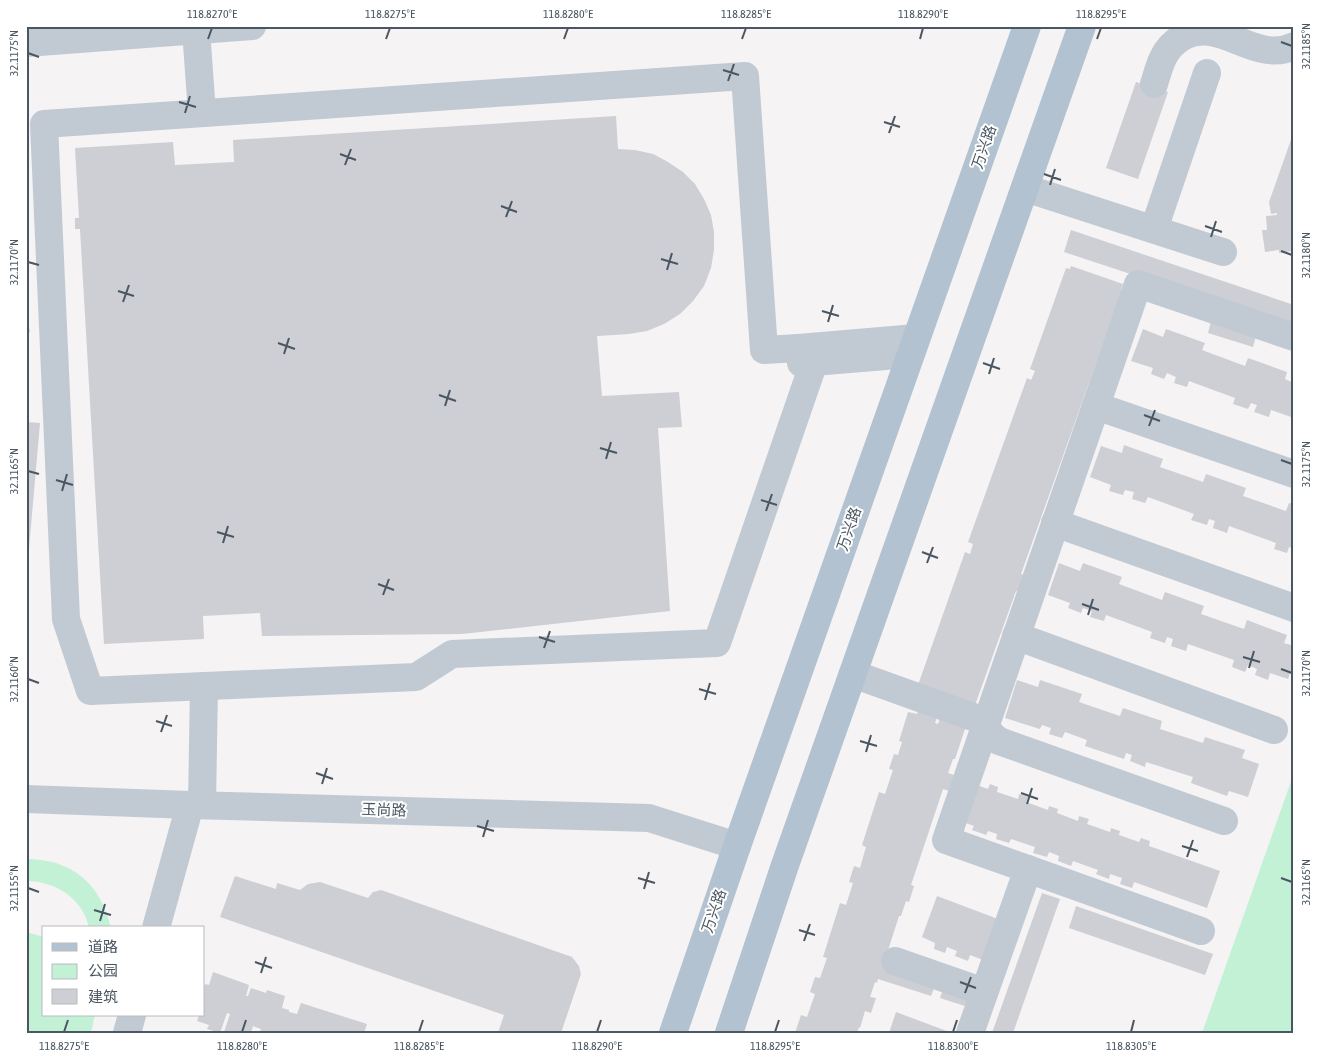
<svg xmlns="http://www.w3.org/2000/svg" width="1320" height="1059" font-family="'Asap Condensed','Noto Sans SC',sans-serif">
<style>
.green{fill:#c3f1d5}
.building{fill:#cdcfd5}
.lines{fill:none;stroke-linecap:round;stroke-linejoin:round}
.minor{stroke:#c1cad2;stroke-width:28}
.major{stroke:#b3c2d1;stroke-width:28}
.ticks{fill:none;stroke:#4a5661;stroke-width:2}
.labels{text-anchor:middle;stroke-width:4;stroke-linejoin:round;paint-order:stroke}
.street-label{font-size:15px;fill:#4a5661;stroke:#fff}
.neatline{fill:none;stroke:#4a5661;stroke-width:2}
.ticks-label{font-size:12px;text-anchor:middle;fill:#4a5661}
</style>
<rect width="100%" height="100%" fill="#f5f3f3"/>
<g class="green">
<path d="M1294,773V1033H1202Z"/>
<path d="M26,859C72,859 101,884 111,928H89C83,898 55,881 26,881Z"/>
<path d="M26,932L44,937V1015H95L91,1033H26Z"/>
</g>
<g class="building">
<path d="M1136,82L1168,92L1138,179L1106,168Z"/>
<path d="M616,116L618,149L635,150L653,154L668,162L683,172L695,184L704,199L711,215L714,232V250L711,268L704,286L693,301L680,314L664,324L647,331L629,334L597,336L602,396L679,392L682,427L658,428L670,611L462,634L262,636L260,613L203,616L204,639L104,644L80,229H75V218H79L75,148L173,142L175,165L234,162L233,140Z"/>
<path d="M1293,134L1294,238H1291L1293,251L1279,253V250L1265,252L1262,230H1267L1266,216L1277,215V213L1271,214L1269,202Z"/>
<path d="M1071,230L1294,305V328L1064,252Z"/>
<path d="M1071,266L1123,284L1121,289L1128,291L1117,304L1021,574L1029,577L1023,594L1016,591L974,708L918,685L965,552L970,554L973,544L968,542L1027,378L1031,380L1035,371L1030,369L1066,268L1070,269Z"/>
<path d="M26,318H27L30,332L26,333Z"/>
<path d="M1211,321L1256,336L1253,347L1208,333Z"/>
<path d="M1143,329L1163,337L1166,329L1205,343L1202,350L1245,366L1248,358L1287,372L1285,379L1294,383V418L1271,410L1269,417L1254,412L1257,405L1251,403L1248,409L1233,404L1235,398L1189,381L1187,387L1174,383L1176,377L1167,373L1164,379L1151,374L1153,368L1131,361Z"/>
<path d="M26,422L40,423L28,560H26Z"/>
<path d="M1124,445L1163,459L1160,467L1203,482L1206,474L1246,488L1243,496L1286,511L1289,503L1294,504V549L1289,547L1287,553L1274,549L1276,543L1229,526L1227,533L1213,528L1215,521L1209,519L1207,525L1191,520L1194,514L1148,497L1145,503L1132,499L1134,492L1125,490L1123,495L1109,491L1111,485L1090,477L1101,446L1122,453Z"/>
<path d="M1059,563L1080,571L1083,563L1122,577L1119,584L1162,600L1165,592L1204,606L1201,614L1244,629L1247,620L1287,635L1284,643L1294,646V662L1288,679L1270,673L1268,680L1255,675L1257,669L1248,665L1245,672L1232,667L1234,660L1188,644L1186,651L1171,646L1173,639L1167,637L1165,643L1150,638L1152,632L1106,615L1104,621L1090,617L1092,611L1083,608L1081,613L1068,608L1070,603L1048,595Z"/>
<path d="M1017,680L1038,687L1040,680L1082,694L1079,702L1120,716L1123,708L1162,721L1160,729L1203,743L1205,737L1245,750L1242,758L1259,764L1248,797L1229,791L1227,796L1191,783L1193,777L1146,762L1145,767L1130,761L1132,755L1126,753L1124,759L1085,746L1087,740L1065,732L1062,738L1049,734L1051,728L1042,725L1040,729L1005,718Z"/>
<rect x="26" y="681" width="2" height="14"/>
<path d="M918,711L937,717L935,723L938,724L940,718L966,726L955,759H953L948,773L954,775L949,791L943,789L911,885L914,886L909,902L906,901L901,916H899L883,966L936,983L931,996L878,979L877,983L875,982L870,997L876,998L871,1013L865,1011L860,1028L859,1027L857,1033H795L801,1015L807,1017L815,994L810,992L815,977L820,978L827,958L823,957L840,903L846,905L853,883L849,882L854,866L860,868L866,847L862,845L879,792L885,794L893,770L889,769L894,754L898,755L902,742L899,741L908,712L917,714Z"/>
<path d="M990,784L998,787L997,792L1018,799L1019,794L1028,797L1026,802L1048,810L1049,806L1058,809L1057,813L1078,821L1079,816L1089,819L1087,824L1110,832L1111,828L1120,831L1119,835L1139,842L1141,838L1150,841L1149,846L1220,871L1207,908L1134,882L1132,888L1120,884L1122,878L1110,874L1109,879L1096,874L1098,870L1073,861L1071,866L1058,861L1059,856L1049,852L1047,857L1033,853L1035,847L1011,839L1009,843L996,839L997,834L988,831L986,835L972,830L974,826L963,822L977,785L988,789Z"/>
<path d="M235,876L276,889L277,883L300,890L308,884L320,882L368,898L373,892L381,890L572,957L579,966L581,974L561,1033H498L504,1015L220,917Z"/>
<path d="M1042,893L1060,899L1013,1033H992Z"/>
<path d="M937,896L998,919L983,960L970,955L968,961L955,956L957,951L947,947L945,953L934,949L935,943L922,937Z"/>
<path d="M1076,906L1213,954L1205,975L1069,928Z"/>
<path d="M213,972L249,985L246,996H248L251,988L266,993L267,990L285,996L282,1008L289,1010V1012L297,1014L301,1003L367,1024L364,1033H259L261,1029L253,1026L251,1033H226L224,1032L230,1014L227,1013L220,1033L207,1029L209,1025L197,1021L199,1015H204V987L205,984L209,985Z"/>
<path d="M944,986L975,996L971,1008L940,998Z"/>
<path d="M896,1012L952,1033H889Z"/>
</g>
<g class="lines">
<g class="minor">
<path d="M196,30L202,113"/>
<path d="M26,43L252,26"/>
<path d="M1154,84C1157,75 1159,66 1163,58C1167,49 1175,41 1184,36C1221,17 1256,65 1294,46"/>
<path d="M1025,188L1223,252"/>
<path d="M1154,229L1207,73"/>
<path d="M799,348L764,350L745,76L44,124L66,619L90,691L416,677L452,654L717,643L814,362"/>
<path d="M910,354L801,363L799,348L916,338"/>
<path d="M1096,406L1294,474"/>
<path d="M1055,523L1294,608"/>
<path d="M1016,636L1274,730"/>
<path d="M853,674L987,722C986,731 992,736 999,741L1224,821"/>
<path d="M26,799L190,805L649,818L737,846"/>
<path d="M202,805L204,686"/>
<path d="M156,928L190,805"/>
<path d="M1201,931L946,840L1138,284L1294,337"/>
<path d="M895,961L984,992"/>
<path d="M127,1033L132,1015"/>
<path d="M970,1033L1028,869"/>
</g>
<g class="major">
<path d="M673,1033L737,846L1027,26"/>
<path d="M729,1033L784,868L1082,26"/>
</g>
</g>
<path class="ticks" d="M208,39L212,28M386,39L390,28M564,39L568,28M742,39L746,28M920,39L923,28M1097,39L1101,28M1281,42L1292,46M28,53L39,57M723,70L739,75M728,81L734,64M179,102L196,107M185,113L190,96M884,122L900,127M889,133L895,116M340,154L356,160M345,165L351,149M1044,174L1061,180M1050,185L1055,169M501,206L517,212M506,217L512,201M1205,226L1222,232M1211,237L1216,221M1281,251L1292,255M661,259L678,264M28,262L39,265M667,270L672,253M118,291L134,296M123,302L129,285M822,311L839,316M828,322L833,305M278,343L295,349M284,354L289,338M983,363L1000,369M989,374L994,358M439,395L456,401M445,406L450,390M1144,415L1160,421M1149,426L1155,410M600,448L617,453M606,459L611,442M1281,460L1292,464M28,471L39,474M56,480L73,485M62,491L67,474M761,500L777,505M766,511L772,494M217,532L234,537M223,543L228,526M922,552L938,558M927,563L933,547M378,584L394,590M383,595L389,579M1082,604L1099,610M1088,615L1093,599M539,637L555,642M544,648L550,631M1243,657L1260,662M1249,668L1254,651M1281,669L1292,673M28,679L39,683M699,689L716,694M705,700L710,683M156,721L172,726M161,732L167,715M860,741L877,746M866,752L871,735M316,773L333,779M322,784L327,768M1021,793L1038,799M1027,804L1032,788M477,826L494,831M483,837L488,820M1182,846L1198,851M1187,857L1193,840M638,878L655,883M1281,878L1292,882M28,888L39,892M644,889L649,872M94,910L111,915M100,921L105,904M799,930L815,935M804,941L810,924M255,962L272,968M261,973L266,957M960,982L976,988M965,993L971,977M64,1032L68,1020M242,1032L246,1020M419,1032L423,1020M597,1032L601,1020M775,1032L779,1020M953,1032L957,1020M1131,1032L1134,1020"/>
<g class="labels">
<g class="street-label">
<text transform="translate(984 147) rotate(-71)" y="5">万兴路</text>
<text transform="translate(849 529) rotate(-71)" y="5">万兴路</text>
<text transform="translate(384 810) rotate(2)" y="5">玉尚路</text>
<text transform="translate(714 911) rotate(-71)" y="5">万兴路</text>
</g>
</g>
<rect width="1320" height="1059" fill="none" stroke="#ffffff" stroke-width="55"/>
<rect x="42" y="926" width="162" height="90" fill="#ffffff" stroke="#b7bbc0"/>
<rect x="52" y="943" width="25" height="8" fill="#b3c2d1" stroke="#b7bbc0"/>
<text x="88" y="952" font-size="15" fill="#4a5661">道路</text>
<rect x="52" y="964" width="25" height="15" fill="#c3f1d5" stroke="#b7bbc0"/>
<text x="88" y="976" font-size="15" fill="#4a5661">公园</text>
<rect x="52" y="989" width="25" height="15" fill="#cdcfd5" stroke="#b7bbc0"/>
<text x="88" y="1002" font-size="15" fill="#4a5661">建筑</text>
<rect x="28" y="28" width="1264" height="1004" class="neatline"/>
<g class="ticks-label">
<text x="212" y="18">118.8270°E</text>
<text x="390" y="18">118.8275°E</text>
<text x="568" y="18">118.8280°E</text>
<text x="746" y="18">118.8285°E</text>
<text x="923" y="18">118.8290°E</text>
<text x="1101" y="18">118.8295°E</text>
<text transform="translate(1306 46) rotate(-90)" y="4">32.1185°N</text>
<text transform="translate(14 53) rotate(-90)" y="4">32.1175°N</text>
<text transform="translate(1306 255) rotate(-90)" y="4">32.1180°N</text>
<text transform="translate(14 262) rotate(-90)" y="4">32.1170°N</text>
<text transform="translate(1306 464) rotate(-90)" y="4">32.1175°N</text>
<text transform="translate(14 471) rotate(-90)" y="4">32.1165°N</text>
<text transform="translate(1306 673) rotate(-90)" y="4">32.1170°N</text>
<text transform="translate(14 679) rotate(-90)" y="4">32.1160°N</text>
<text transform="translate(1306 882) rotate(-90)" y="4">32.1165°N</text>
<text transform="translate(14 888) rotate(-90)" y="4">32.1155°N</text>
<text x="64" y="1050">118.8275°E</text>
<text x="242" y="1050">118.8280°E</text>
<text x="419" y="1050">118.8285°E</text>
<text x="597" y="1050">118.8290°E</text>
<text x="775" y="1050">118.8295°E</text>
<text x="953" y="1050">118.8300°E</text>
<text x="1131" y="1050">118.8305°E</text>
</g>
</svg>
